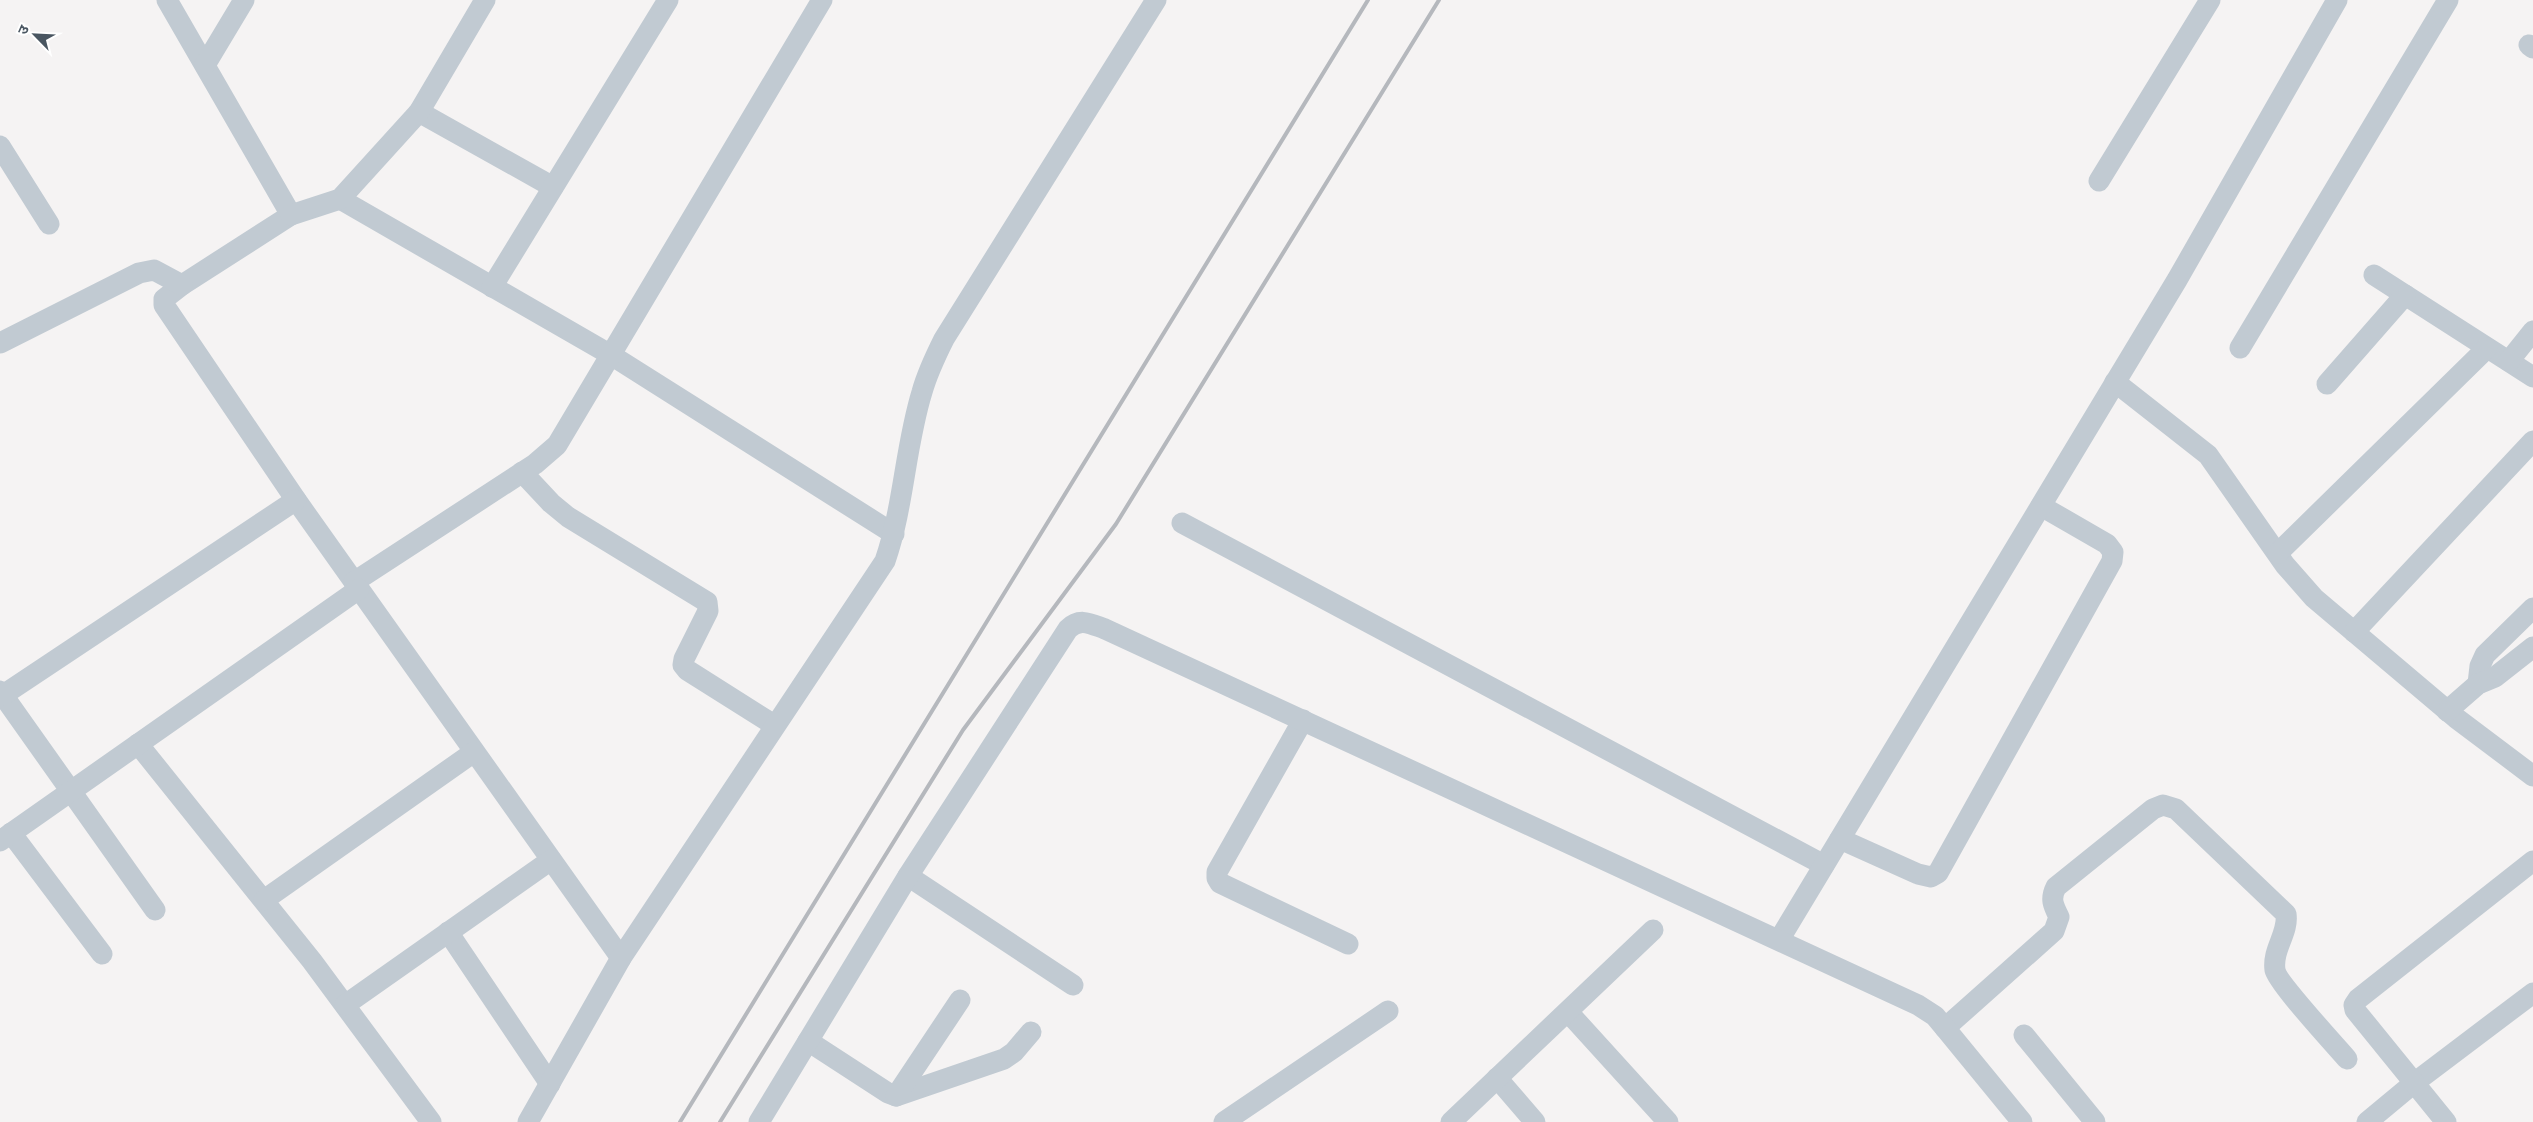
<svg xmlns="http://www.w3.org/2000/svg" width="2533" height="1122" font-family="'Source Sans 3','Noto Sans Devanagari',sans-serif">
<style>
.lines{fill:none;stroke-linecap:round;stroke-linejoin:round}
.minor{stroke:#c1cad2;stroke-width:21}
.rail{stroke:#b5b8bd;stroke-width:4}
</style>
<rect width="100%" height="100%" fill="#f5f3f3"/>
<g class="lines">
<g class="minor">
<path d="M167,0L291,215L182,285L164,299V305L296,500L621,958"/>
<path d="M2529,45L2533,48"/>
<path d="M205,65L244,0"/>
<path d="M419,112L553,187"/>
<path d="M0,146L49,224"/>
<path d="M2099,181L2210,0"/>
<path d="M340,199L611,355L894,534"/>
<path d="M291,215L340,199L419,112L485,0"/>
<path d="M2374,275L2533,377"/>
<path d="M492,287L668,0"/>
<path d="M0,343L139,273L154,270L182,285"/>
<path d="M2240,348L2448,0"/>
<path d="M2509,361L2533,331"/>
<path d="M2115,382L2208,455L2285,565L2314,598L2456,718L2533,776"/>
<path d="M2327,384L2405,295"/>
<path d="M522,472L551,503L568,517L707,602L708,611L684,659L683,665L687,670L774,725"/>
<path d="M1182,523L1824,865"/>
<path d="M2278,553L2487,348"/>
<path d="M354,582L535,464L557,445L822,0"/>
<path d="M2354,632L2533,441"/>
<path d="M2478,684L2480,666L2485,655L2533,608"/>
<path d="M0,691L155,910"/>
<path d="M3,695L296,500"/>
<path d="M2447,711L2478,684L2495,677L2533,647"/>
<path d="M1303,720L1217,872V878L1220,883L1348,944"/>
<path d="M138,744L312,961L431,1122"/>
<path d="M11,833L102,954"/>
<path d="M1840,839L1918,874L1931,877L1938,873L2112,561L2113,552L2107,544L2041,506"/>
<path d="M0,841L359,589"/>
<path d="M908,876L1073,985"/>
<path d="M264,900L474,752"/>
<path d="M448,932L550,1084"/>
<path d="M1779,940L2177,280L2337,0"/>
<path d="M345,1005L551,860"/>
<path d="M1568,1012L1668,1122"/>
<path d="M1945,1028L2054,931L2059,917C2053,905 2050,899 2056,887L2153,809L2163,805L2176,809L2286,914C2289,933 2272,949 2275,970C2277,982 2335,1045 2347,1059"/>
<path d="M2024,1035L2095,1122"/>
<path d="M808,1041L888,1093L896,1096L1004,1059L1014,1052L1031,1032"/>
<path d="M1497,1078L1535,1122"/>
<path d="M896,1096L960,1000"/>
<path d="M528,1122L621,958L885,561C904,506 905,447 922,392C927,374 935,357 944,339L1156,0"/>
<path d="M759,1122L908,876L1068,629C1080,617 1091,624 1105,629L1918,1005L1935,1016L1945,1028L2022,1122"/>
<path d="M1224,1122L1388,1011"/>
<path d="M1451,1122L1653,930"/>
<path d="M2367,1122L2414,1083L2533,993"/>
<path d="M2446,1122L2355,1010L2354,1005L2358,999L2533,861"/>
</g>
<g class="rail">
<path d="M680,1122L1368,0"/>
<path d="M720,1122L963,730L1116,524L1439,0"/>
</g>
</g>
<g transform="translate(35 35) rotate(294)" stroke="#ffffff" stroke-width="4" paint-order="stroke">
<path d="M0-4L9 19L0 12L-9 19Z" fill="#4a5661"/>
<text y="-8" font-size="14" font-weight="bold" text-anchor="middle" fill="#4a5661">उ</text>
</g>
</svg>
